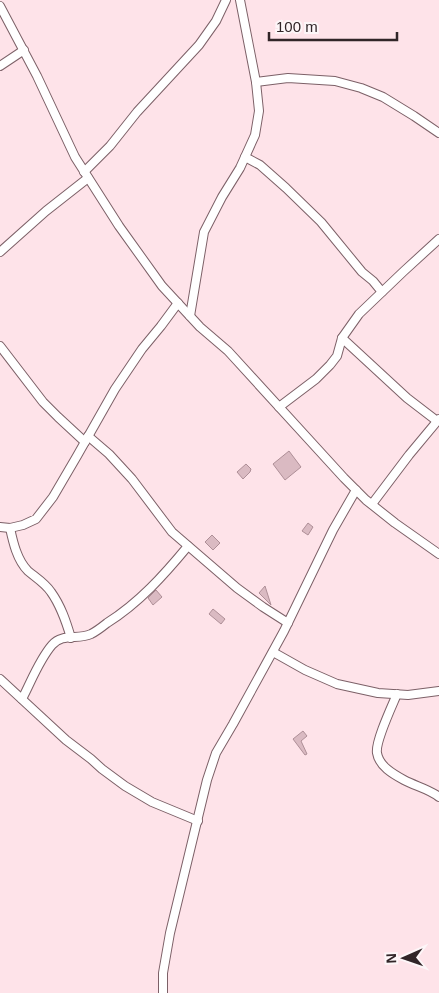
<svg xmlns="http://www.w3.org/2000/svg" width="439" height="993" font-family="Helvetica,sans-serif">
<style>
.building{fill:#dabac2;stroke:#ae8f97}
.lines{fill:none;stroke-linecap:round;stroke-linejoin:round}
.street-casing{stroke:#7c6067;stroke-width:10}
.street{stroke:#fff;stroke-width:8}
</style>
<rect width="100%" height="100%" fill="#fee3e9"/>
<g class="building">
<path d="M289,451L301,467L285,480L273,464Z"/>
<path d="M246,464L251,469L250,472L243,479L237,472Z"/>
<path d="M308,523L313,527L308,535L302,531Z"/>
<path d="M212,535L220,543L213,550L205,542Z"/>
<path d="M265,586L271,605L259,593Z"/>
<path d="M156,590L162,597L153,605L148,598Z"/>
<path d="M213,609L225,619L221,624L209,614Z"/>
<path d="M303,731L307,736L301,741L307,754L305,755L293,739Z"/>
</g>
<g class="lines">
<defs>
<g id="street">
<path d="M0,6L37,76L75,157L119,226L162,286L200,327L228,351L344,478L366,500L395,523L439,554"/>
<path d="M0,66L24,50"/>
<path d="M256,82L288,78L335,81L361,88L383,97L414,116L439,133"/>
<path d="M245,157L260,165L286,188L321,222L362,272L373,281L382,292"/>
<path d="M84,172L110,146L137,112L199,45L216,21L226,0"/>
<path d="M0,252L46,211L88,178"/>
<path d="M190,316L204,232L222,197L240,168L255,135L259,111L256,82L240,0"/>
<path d="M342,338L407,398L437,421"/>
<path d="M0,346L43,402L58,417L85,442"/>
<path d="M279,407L316,379L330,365L337,356L342,338L359,314L404,271L439,239"/>
<path d="M88,436L109,454L132,479L172,532L237,588L263,607L288,623"/>
<path d="M372,504L409,455L439,419"/>
<path d="M0,527L10,528L23,525L36,519L53,497L77,456L115,389L142,349L161,326L178,303"/>
<path d="M10,528C13,542 17,560 28,571C35,577 45,583 51,592C61,606 66,621 71,638"/>
<path d="M273,652L305,670L337,684L378,693L408,695L439,691"/>
<path d="M0,679L66,740L91,759L102,769L125,786L152,802L198,821"/>
<path d="M397,694C392,706 375,742 377,753C379,766 393,774 404,780C415,786 429,789 439,797"/>
<path d="M22,699C31,682 39,660 52,645C62,633 78,640 91,634C97,631 102,627 107,623C139,603 164,575 188,546"/>
<path d="M163,993V973L170,933L207,780L216,753L233,724L284,631L333,530L356,490"/>
</g>
</defs>
<use href="#street" class="street-casing"/>
<use href="#street" class="street"/>
</g>
<g transform="translate(404 958) rotate(268)" stroke="#fdf6f8" stroke-width="4" paint-order="stroke">
<path d="M0-4L9 19L0 12L-9 19Z" fill="#312528"/>
<text y="-8" font-size="14" font-weight="bold" text-anchor="middle" fill="#312528">N</text>
</g>
<path d="M269 32v8h128v-8" fill="none" stroke="#312528" stroke-width="2.5"/>
<text x="276" y="32" font-size="15" fill="#312528" stroke="#fdf6f8" stroke-width="4" paint-order="stroke">100 m</text>
</svg>
